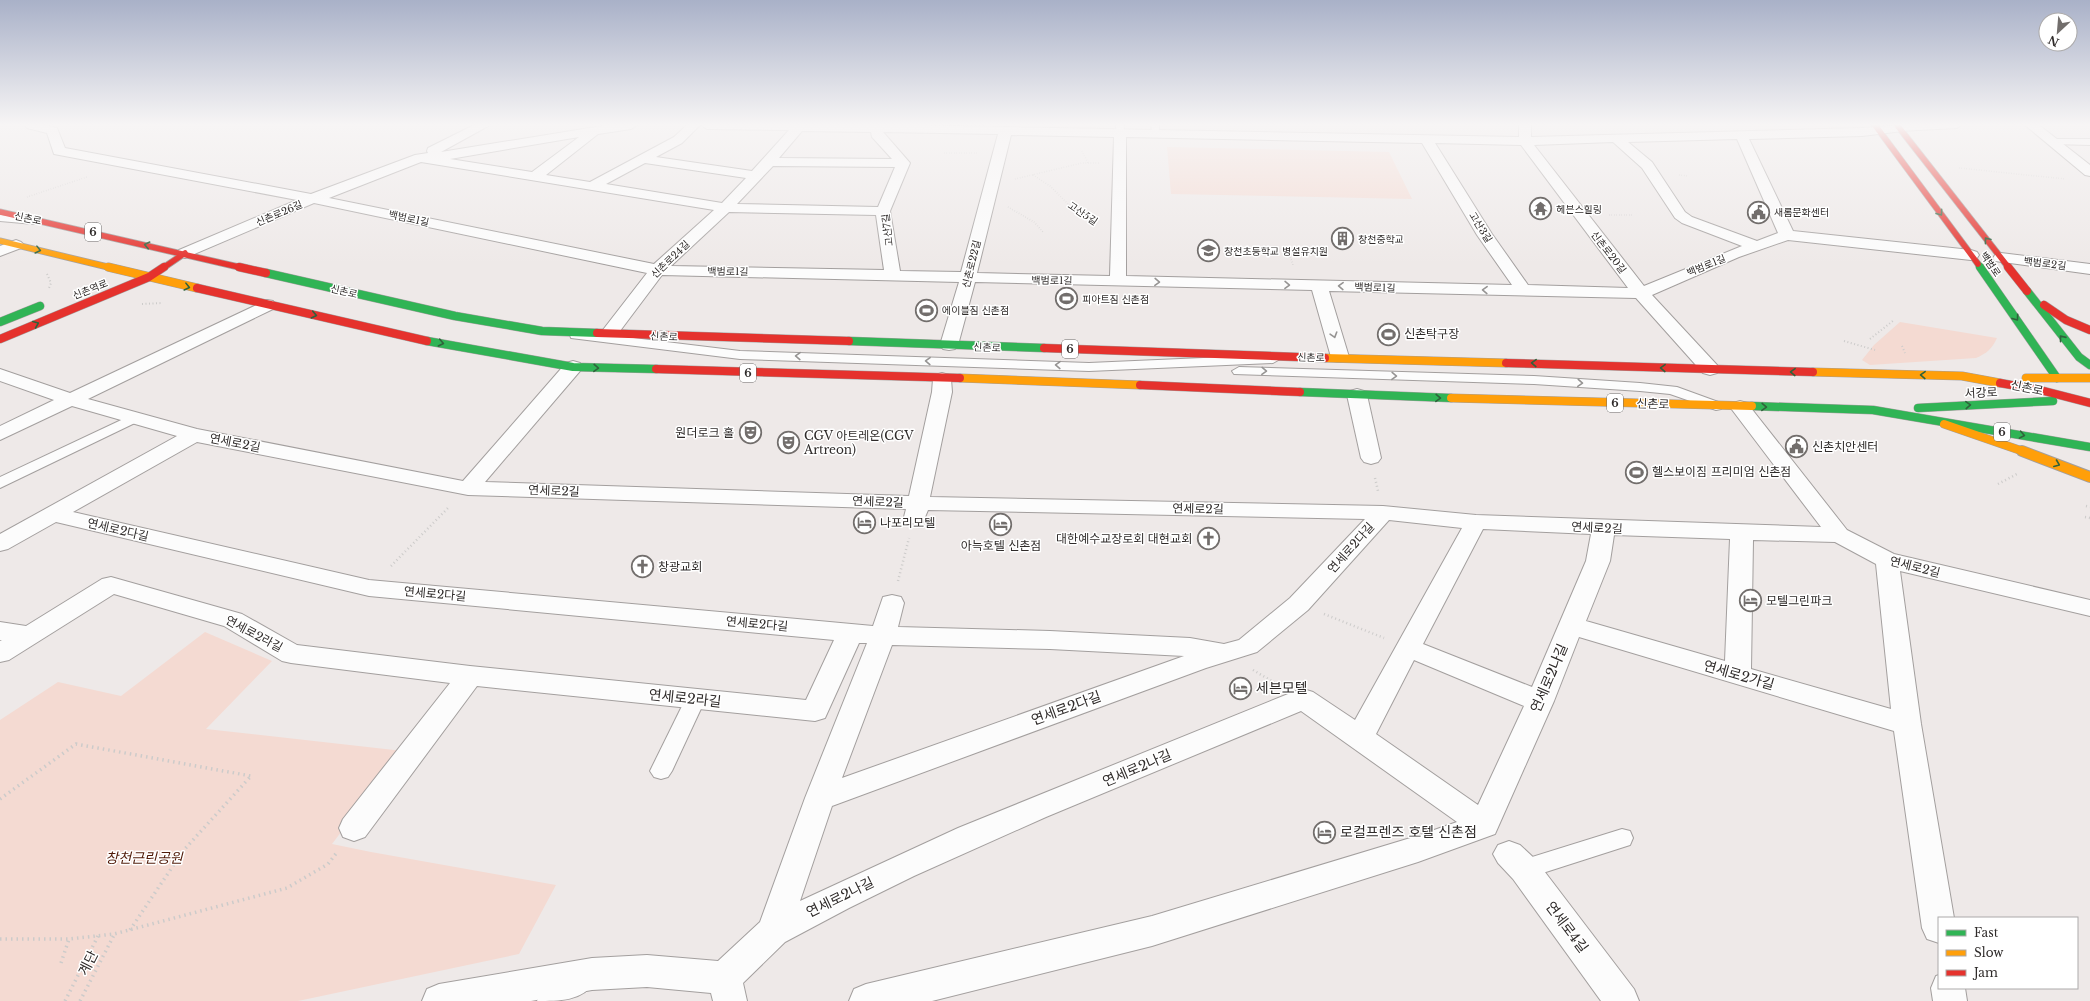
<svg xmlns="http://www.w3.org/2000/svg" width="2090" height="1001" font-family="'Libre Baskerville','Noto Sans KR',serif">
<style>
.green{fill:#f4dad2}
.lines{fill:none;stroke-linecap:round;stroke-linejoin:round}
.lane-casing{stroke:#a39f9e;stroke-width:2}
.street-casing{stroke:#a39f9e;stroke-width:2}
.fast-far1-casing{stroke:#a39f9e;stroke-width:7}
.fast-casing{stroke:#a39f9e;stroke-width:9}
.slow-far2-casing{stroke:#a39f9e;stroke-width:7}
.slow-far1-casing{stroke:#a39f9e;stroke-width:9}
.slow-casing{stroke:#a39f9e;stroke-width:12}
.jam-far1-casing{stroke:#a39f9e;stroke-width:7}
.jam-casing{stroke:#a39f9e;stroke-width:9}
.path-far3{stroke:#cccbca;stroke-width:1.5;stroke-dasharray:0.5 2;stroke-linecap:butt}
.path-far2{stroke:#cccbca;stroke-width:2;stroke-dasharray:1 2.5;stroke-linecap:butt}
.path-far1{stroke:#cccbca;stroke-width:2.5;stroke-dasharray:1 3;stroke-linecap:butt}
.path{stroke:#cccbca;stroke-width:3.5;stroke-dasharray:1.5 4;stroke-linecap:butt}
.lane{fill:#fcfcfc;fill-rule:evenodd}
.street{fill:#fcfcfc;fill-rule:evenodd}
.fast-far1{stroke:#30b455;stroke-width:5.5}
.fast{stroke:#30b455;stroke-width:8}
.slow-far2{stroke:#ff9f0a;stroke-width:5.5}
.slow-far1{stroke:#ff9f0a;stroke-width:8}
.slow{stroke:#ff9f0a;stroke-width:10}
.jam-far1{stroke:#e5322d;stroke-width:5.5}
.jam{stroke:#e5322d;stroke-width:8}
.oneway{stroke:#2f623b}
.oneway2{stroke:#969493}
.labels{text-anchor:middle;stroke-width:3;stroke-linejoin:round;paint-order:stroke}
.far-poi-label{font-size:10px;fill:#2f2b2a;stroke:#fff;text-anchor:start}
.far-street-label{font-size:10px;fill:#2f2b2a;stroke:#fff}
.shield{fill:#fff;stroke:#6d6b6a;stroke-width:1}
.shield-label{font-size:11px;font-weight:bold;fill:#2f2b2a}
.poi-label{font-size:12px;fill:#2f2b2a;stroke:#fff;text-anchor:start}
.street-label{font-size:12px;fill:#2f2b2a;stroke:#fff}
.near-street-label{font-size:14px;fill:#2f2b2a;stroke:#fff}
.near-poi-label{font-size:14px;fill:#2f2b2a;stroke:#fff;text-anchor:start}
.near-park-label{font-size:14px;font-style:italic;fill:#501a08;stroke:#fff}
</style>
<rect width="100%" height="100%" fill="#eee9e8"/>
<g class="green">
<path d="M1167,147L1389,152L1412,199L1171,194Z"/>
<path d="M1900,322L1997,338C1992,349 1987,353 1976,358L1870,365L1862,360L1874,345Z"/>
<path d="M205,632L272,661L206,729L403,751L332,844L371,852L556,885L519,954L298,1001H0V720L58,682L121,696Z"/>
</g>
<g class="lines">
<defs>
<g id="lane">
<path d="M1116,125H1124L1123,136H1117Z"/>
<path d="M1151,125H1159V136H1153Z"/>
<path d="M1902,125H1961L1957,128L1899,131L1894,128Z"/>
<path d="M2055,139H2090V145L2052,144L2050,142Z"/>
<path d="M0,215L34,218L39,221L34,224L0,221Z"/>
<path d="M576,331L740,351L1089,363L1273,355L1280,359L1273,363L1089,371L740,359L571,338L570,335Z"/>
<path d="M1239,367L1534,376L1640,383L1677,387L1721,403L1723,406L1721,409L1716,410L1670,394L1640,391L1534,384L1234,374L1232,371Z"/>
<path d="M134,414L139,415L141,418L139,421L0,488V477Z"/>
<path d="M695,693L702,695L705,700L672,771L668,777L661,779L654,777L650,771L685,700L688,695Z"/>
<path d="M1622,829L1630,831L1633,838L1630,845L1524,879L1516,876L1513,869L1516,862Z"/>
<path d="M581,970L590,974L594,982C583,1001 559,1001 537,1001L541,992Z"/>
</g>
<g id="street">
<path d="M25,125H45L57,128L65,148L311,194L415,155L428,153L427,151L428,148L474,125H490L441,152L608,125H637L631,129L598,134L546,175L590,182L674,137L687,125H700L682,143L656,157L752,171L789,130L707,129L701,125H904L1519,137V125H1531V137L1862,128L1902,125L1905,128L1903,131L1862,136L1749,139L1793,231L1971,250L1977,252L1979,255L1977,258L1971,260L1788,240L1739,257L1652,295L1717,365L1719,369L1717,373L1710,375L1703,373L1636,298L1329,291L1349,357L1346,361L1340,362L1334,361L1331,357L1312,290L975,282L958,345L955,349L949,350L943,349L940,345L959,282L662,275L614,339L608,340L602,339L599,335L647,273L314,203L185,258L179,256L177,253L179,250L297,200L54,154L47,133L27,128ZM802,131L871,132L872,137L892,159L779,158ZM883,132L998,134L961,272L900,271L890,211L910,163ZM1011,135L1114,137L1110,276L977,273ZM579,137L532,172L450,159ZM1126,137L1422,143L1477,235L1512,285L1126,276ZM1737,139L1778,233L1757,241L1692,217L1685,212L1652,162L1628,142ZM1613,142L1642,168L1675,218L1682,223L1742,246L1644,286L1534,145ZM1435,143L1521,145L1628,288L1528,285L1492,234ZM421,162L714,210L654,264L329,198ZM645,163L746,178L722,203L606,184ZM773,166L895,167L878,207L737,204ZM729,212L876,215L884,270L671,266Z"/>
<path d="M2025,125H2039L2090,165V176L2085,175Z"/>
<path d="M16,240L21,242L24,245L21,248L0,256V246Z"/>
<path d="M2001,253L2090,264V274L1995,261L1993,258L1995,255Z"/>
<path d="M267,300L273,301L275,305L273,309L88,399L197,429L463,481L566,363L573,361L580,363L582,367L580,371L485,482L909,496L932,392L933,379L935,375L942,373L949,375L951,379L952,392L930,497L1383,506L1476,515L1821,527L1730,407L1733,403L1740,401L1747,403L1847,530L1894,554L2090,600V616L1900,571L1921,724L1954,918H1939V943L1927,939L1922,928L1894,731L1579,637L1554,701L1495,834L1418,862L1152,946L932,1001H849L854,989L866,984L1152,916L1417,836L1457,822L1301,711L1046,817L914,876L849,908L785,942L743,983L747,1001H713L711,993L647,987L592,990L531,1001H422L427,989L439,984L592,958L647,955L718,961L760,922L805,798L867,643H859L825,718L815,721L477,686L365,837L354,841L343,837L339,828L343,819L450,683L291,663L282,661L224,626L114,594L9,660L0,662V641L2,640H0V622L26,626L102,579L111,577L242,614L297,645L470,666L806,700L834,640L369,596L56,522L8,549L0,551V534L177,436L72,406L0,440V426L54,400L0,381V369L70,393ZM197,442L468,495L906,509L904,517L907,522L915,524L923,522L928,510L1365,519L1290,598L1239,640L1224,644L1190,638L1050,631L898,627L904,603L901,597L892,595L883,597L873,626L369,580L73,512ZM1389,520L1462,528L1355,720L1313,692L1303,689L1293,692L958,828L800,901L832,806L1206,668L1257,652L1308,610ZM1483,529L1591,534L1586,561L1532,687L1423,644ZM1614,535L1730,539L1725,661L1586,621L1610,561ZM1753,540L1835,542L1876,564L1891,709L1751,669ZM892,645L1050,649L1184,656L842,778ZM1414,660L1524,706L1478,805L1376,734Z"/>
<path d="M1357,389L1364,391L1367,395L1381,458L1378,462L1371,464L1364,462L1361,458L1347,395L1350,391Z"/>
<path d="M1509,841L1520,845L1535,859L1634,989L1639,1001H1601L1513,879L1498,863L1493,854L1498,845Z"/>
<path d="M1939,975V988H1965L1967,1001H1933L1931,988L1936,976Z"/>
</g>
<path id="fast-far1" d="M1978,264L1981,268"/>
<g id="fast">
<path d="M1980,267L2057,378"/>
<path d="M266,273L455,316L542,331L597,333"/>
<path d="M2027,291L2079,357L2090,365"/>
<path d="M0,322L40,306"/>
<path d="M427,341L573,367L656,369"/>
<path d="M849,341L1044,348"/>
<path d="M1300,392L1451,398"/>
<path d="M1752,406L1873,410L2090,447"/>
<path d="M1918,408L2053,401"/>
</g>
<path id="slow-far2" d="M0,241L112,268"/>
<g id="slow-far1">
<path d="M108,267L197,288"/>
<path d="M1325,358L1506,363"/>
<path d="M1813,372L1962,376L2000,383"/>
<path d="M960,378L1140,385"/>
<path d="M2026,378H2090"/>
<path d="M1451,398L1752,406"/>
<path d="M1944,424L2025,452"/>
</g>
<path id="slow" d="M2022,451L2090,477"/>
<g id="jam-far1">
<path d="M1875,125L1978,264"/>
<path d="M1897,125L2009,268"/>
<path d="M0,212L243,268"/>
<path d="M163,268L185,253"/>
</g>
<g id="jam">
<path d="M239,267L266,273"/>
<path d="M2008,267L2027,291"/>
<path d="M197,288L427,341"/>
<path d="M2044,305L2066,320L2090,330"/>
<path d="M597,333L849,341"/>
<path d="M0,339L149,277L164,267"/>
<path d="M1044,348L1325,358"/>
<path d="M1506,363L1813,372"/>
<path d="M656,369L960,378"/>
<path d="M2000,383L2040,390L2090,403"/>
<path d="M1140,385L1300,392"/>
</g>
</defs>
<use href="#lane" class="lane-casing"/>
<use href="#street" class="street-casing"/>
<use href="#fast-far1" class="fast-far1-casing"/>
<use href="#fast" class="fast-casing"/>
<use href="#slow-far2" class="slow-far2-casing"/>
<use href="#slow-far1" class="slow-far1-casing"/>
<use href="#slow" class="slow-casing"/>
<use href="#jam-far1" class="jam-far1-casing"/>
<use href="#jam" class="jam-casing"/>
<g class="path-far3">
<path d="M1082,151L1088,163"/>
<path d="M944,153H977"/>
<path d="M1959,168L2066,179"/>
<path d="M1033,175L1050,186L1069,205L1095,222"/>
<path d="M1679,175L1688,176"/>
<path d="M1015,179L1082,163H1099"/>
<path d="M27,197L87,177"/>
<path d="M1008,207L1034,222L1043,232"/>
<path d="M1609,215H1632"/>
<path d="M1288,250L1293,265"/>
</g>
<g class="path-far2">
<path d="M47,274L51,283L49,288"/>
<path d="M142,304L163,303"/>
<path d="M1870,339L1894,320"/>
<path d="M1844,341L1875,350"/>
<path d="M1902,346L1905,353"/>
</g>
<g class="path-far1">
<path d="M1375,478L1378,491"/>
<path d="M1998,484L2017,474"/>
<path d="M2086,506L2090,507"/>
<path d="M2085,517L2090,518"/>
<path d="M391,566L449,507"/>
<path d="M898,581L909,538"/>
<path d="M1324,614L1384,638"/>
<path d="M1253,670L1275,683"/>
</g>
<g class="path">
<path d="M0,799L76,744L251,776"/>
<path d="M130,930L183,851L251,776"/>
<path d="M0,939H69L114,934L287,888L328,864L338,851"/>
<path d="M61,963L69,939"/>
<path d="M65,1001L98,936"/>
<path d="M80,1001L114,935"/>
</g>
<use href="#lane" class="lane"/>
<use href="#street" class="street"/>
<use href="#fast-far1" class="fast-far1"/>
<use href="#fast" class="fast"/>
<use href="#slow-far2" class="slow-far2"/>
<use href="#slow-far1" class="slow-far1"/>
<use href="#slow" class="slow"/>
<use href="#jam-far1" class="jam-far1"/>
<use href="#jam" class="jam"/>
</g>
<defs><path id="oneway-chevron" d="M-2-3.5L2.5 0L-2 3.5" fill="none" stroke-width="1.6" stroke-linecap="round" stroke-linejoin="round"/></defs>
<g class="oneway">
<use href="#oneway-chevron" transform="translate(1940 213) rotate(54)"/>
<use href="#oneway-chevron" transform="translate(1987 240) rotate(-128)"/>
<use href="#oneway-chevron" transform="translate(147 245) rotate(-167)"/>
<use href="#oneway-chevron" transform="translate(38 250) rotate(14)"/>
<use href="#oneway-chevron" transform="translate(187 287) rotate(14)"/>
<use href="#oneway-chevron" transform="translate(314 315) rotate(12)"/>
<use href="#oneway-chevron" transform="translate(2016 318) rotate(54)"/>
<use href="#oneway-chevron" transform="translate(36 324) rotate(-23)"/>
<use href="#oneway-chevron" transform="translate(2062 338) rotate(-129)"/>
<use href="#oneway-chevron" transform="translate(441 343) rotate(12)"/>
<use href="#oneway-chevron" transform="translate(1534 363) rotate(-178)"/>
<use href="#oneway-chevron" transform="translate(596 368) rotate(2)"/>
<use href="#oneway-chevron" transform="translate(1663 368) rotate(-178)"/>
<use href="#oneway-chevron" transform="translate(1793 372) rotate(-178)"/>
<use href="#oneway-chevron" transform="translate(1923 375) rotate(-178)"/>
<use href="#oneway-chevron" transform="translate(1438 398) rotate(2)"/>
<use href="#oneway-chevron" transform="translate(1968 405) rotate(-3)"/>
<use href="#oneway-chevron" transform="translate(1764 407) rotate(2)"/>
<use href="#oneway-chevron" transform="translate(2022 435) rotate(10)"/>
<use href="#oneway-chevron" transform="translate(2057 464) rotate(22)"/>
</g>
<g class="oneway2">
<use href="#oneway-chevron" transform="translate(1157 282) rotate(2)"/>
<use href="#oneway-chevron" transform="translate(1287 285) rotate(1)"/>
<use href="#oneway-chevron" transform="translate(1341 286) rotate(-178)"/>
<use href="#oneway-chevron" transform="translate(1485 290) rotate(-178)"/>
<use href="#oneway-chevron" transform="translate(1334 335) rotate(73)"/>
<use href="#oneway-chevron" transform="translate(798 356) rotate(-178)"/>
<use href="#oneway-chevron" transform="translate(928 361) rotate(-178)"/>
<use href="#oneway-chevron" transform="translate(1058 365) rotate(-178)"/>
<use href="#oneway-chevron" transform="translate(1264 371) rotate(2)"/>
<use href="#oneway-chevron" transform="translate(1394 376) rotate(2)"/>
<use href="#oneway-chevron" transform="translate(1580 383) rotate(4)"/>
</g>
<linearGradient id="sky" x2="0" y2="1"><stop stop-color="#a9b1c8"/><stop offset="0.47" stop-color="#f7f5f5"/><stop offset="1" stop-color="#f7f5f5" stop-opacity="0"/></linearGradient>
<rect width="2090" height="265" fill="url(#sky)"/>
<defs>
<symbol id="temple-ring" viewBox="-11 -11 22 22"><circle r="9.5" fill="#fff" stroke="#726e6c" stroke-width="1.5"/><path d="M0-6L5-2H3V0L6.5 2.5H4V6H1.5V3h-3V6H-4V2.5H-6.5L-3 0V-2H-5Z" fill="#726e6c"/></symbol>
<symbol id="civic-ring" viewBox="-11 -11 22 22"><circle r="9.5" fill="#fff" stroke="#726e6c" stroke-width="1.5"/><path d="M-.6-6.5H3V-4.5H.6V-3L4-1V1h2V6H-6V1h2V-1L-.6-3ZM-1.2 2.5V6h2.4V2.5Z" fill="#726e6c"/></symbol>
<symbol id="building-ring" viewBox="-11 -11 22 22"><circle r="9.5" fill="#fff" stroke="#726e6c" stroke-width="1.5"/><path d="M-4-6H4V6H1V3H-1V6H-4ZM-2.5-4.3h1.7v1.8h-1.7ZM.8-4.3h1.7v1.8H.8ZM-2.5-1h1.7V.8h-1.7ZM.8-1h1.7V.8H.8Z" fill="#726e6c"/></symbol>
<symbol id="school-ring" viewBox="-11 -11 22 22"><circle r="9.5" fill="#fff" stroke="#726e6c" stroke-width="1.5"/><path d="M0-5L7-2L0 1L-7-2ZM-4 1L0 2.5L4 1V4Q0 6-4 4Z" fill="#726e6c"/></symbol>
<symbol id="stadium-ring" viewBox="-11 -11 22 22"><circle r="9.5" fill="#fff" stroke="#726e6c" stroke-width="1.5"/><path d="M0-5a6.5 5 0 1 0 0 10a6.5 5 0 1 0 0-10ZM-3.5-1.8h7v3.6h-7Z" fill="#726e6c"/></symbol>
<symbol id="theatre-ring" viewBox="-11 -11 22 22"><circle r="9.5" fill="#fff" stroke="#726e6c" stroke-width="1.5"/><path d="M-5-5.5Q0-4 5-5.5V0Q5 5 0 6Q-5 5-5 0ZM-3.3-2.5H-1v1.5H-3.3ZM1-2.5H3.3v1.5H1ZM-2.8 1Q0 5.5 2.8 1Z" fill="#726e6c"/></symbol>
<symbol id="hotel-ring" viewBox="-11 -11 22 22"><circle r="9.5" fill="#fff" stroke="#726e6c" stroke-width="1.5"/><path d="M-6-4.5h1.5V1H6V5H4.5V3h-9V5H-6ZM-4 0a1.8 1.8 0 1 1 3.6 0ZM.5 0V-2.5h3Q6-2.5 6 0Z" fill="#726e6c"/></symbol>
<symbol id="church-ring" viewBox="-11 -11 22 22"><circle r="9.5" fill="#fff" stroke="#726e6c" stroke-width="1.5"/><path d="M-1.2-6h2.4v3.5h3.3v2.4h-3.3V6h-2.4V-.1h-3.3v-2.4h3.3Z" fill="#726e6c"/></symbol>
</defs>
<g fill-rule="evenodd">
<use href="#temple-ring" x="1528" y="196" width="25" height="25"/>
<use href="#civic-ring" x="1746" y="200" width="25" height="25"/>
<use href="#building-ring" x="1330" y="226" width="25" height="25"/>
<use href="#school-ring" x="1196" y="238" width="25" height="25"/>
<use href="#stadium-ring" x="1054" y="286" width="25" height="25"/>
<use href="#stadium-ring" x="914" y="298" width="25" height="25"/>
<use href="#stadium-ring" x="1376" y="322" width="25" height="25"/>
<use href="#theatre-ring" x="738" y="420" width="25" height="25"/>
<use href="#theatre-ring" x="776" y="430" width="25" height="25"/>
<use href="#civic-ring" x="1784" y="434" width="25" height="25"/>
<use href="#stadium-ring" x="1624" y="460" width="25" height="25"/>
<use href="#hotel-ring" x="852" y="510" width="25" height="25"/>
<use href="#hotel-ring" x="988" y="512" width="25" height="25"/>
<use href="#church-ring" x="1196" y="526" width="25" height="25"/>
<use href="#church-ring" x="630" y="554" width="25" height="25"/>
<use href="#hotel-ring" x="1738" y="588" width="25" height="25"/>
<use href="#hotel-ring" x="1228" y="676" width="25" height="25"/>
<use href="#hotel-ring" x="1312" y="820" width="25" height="25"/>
</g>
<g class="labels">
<g class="far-poi-label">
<text x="1556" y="213">헤븐스힐링</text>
<text x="1774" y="216">새롬문화센터</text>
<text x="1358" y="243">창천중학교</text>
<text x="1224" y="255">창천초등학교 병설유치원</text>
<text x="1082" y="303">피아트짐 신촌점</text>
<text x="942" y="314">에이블짐 신촌점</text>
</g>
<g class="far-street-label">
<text transform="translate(279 213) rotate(-23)" y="4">신촌로26길</text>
<text transform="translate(1083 213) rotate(34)" y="4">고산5길</text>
<text transform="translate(28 218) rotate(12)" y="4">신촌로</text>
<text transform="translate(409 218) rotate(12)" y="4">백범로1길</text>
<text transform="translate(1481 227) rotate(58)" y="4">고산3길</text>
<text transform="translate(887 230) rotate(-97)" y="4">고산7길</text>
<text transform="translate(1609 252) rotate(52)" y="4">신촌로20길</text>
<text transform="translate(670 259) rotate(-44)" y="4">신촌로24길</text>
<text transform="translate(2045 263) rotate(7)" y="4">백범로2길</text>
<text transform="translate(971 264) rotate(-76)" y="4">신촌로22길</text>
<text transform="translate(1991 264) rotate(55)" y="4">백범로</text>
<text transform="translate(1706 265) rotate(-22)" y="4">백범로1길</text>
<text transform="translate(728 271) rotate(1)" y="4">백범로1길</text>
<text transform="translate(1052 280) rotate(1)" y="4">백범로1길</text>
<text transform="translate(1375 287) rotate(2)" y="4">백범로1길</text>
<text transform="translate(90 289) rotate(-22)" y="4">신촌역로</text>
<text transform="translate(344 291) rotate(13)" y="4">신촌로</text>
<text transform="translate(664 336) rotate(2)" y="4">신촌로</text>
<text transform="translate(987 347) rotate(2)" y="4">신촌로</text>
<text transform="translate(1311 357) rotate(1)" y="4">신촌로</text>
</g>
<g class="shield">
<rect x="85" y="223" width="16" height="18" rx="3"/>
<rect x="1062" y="340" width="16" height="18" rx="3"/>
<rect x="740" y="364" width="16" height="18" rx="3"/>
<rect x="1607" y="394" width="16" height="18" rx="3"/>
<rect x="1994" y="423" width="16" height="18" rx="3"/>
</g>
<g class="shield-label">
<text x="93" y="236">6</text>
<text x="1070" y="353">6</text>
<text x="748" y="377">6</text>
<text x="1615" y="407">6</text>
<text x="2002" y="436">6</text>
</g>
<g class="poi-label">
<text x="1404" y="338">신촌탁구장</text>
<text x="734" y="437" text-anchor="end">원더로크 홀</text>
<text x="804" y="440">CGV 아트레온(CGV<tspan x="804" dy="14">Artreon)</tspan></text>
<text x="1812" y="451">신촌치안센터</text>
<text x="1652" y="476">헬스보이짐 프리미엄 신촌점</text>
<text x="880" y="527">나포리모텔</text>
<text x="1192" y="543" text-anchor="end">대한예수교장로회 대현교회</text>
<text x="1001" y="550" text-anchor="middle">아늑호텔 신촌점</text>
<text x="658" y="571">창광교회</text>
<text x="1766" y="605">모텔그린파크</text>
</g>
<g class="street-label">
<text transform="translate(2027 388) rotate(12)" y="4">신촌로</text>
<text transform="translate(1981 393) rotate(-3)" y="4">서강로</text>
<text transform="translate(1653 404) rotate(2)" y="4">신촌로</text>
<text transform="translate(235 443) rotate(11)" y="4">연세로2길</text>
<text transform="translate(554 491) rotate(2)" y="4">연세로2길</text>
<text transform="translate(878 502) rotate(2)" y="4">연세로2길</text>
<text transform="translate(1198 509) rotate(1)" y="4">연세로2길</text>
<text transform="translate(1597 528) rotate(3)" y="4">연세로2길</text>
<text transform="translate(118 530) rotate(13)" y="4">연세로2다길</text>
<text transform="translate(1351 548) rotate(-48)" y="4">연세로2다길</text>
<text transform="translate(1915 567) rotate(14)" y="4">연세로2길</text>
<text transform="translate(435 594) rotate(5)" y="4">연세로2다길</text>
<text transform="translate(757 624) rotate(5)" y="4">연세로2다길</text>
<text transform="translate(254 634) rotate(28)" y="4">연세로2라길</text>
</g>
<g class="near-street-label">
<text transform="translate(1739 675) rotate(16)" y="5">연세로2가길</text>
<text transform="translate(1549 678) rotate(-67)" y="5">연세로2나길</text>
<text transform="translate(685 698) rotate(6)" y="5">연세로2라길</text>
<text transform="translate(1066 708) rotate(-20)" y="5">연세로2다길</text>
<text transform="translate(1137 768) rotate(-23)" y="5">연세로2나길</text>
<text transform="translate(840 897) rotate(-26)" y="5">연세로2나길</text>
<text transform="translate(1567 927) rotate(53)" y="5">연세로4길</text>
<text transform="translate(88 963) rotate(-63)" y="5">계단</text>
</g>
<g class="near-poi-label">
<text x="1256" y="693">세븐모텔</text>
<text x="1340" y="837">로컬프렌즈 호텔 신촌점</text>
</g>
<g class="near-park-label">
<text x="144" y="863">창천근린공원</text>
</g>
</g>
<rect x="1938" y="917" width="140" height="72" fill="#ffffff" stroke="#acaaaa"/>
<rect x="1946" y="930" width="20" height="6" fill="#30b455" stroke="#acaaaa"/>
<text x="1974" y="937" font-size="12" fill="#2f2b2a">Fast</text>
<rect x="1946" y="950" width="20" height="6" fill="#ff9f0a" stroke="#acaaaa"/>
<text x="1974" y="957" font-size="12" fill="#2f2b2a">Slow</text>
<rect x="1946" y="970" width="20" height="6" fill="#e5322d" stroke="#acaaaa"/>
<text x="1974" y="977" font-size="12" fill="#2f2b2a">Jam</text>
<g transform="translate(2058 32) rotate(206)"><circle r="19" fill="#ffffff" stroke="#acaaaa"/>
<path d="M0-3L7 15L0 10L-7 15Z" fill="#726e6c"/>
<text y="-6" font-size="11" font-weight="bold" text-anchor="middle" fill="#2f2b2a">N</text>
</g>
</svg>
